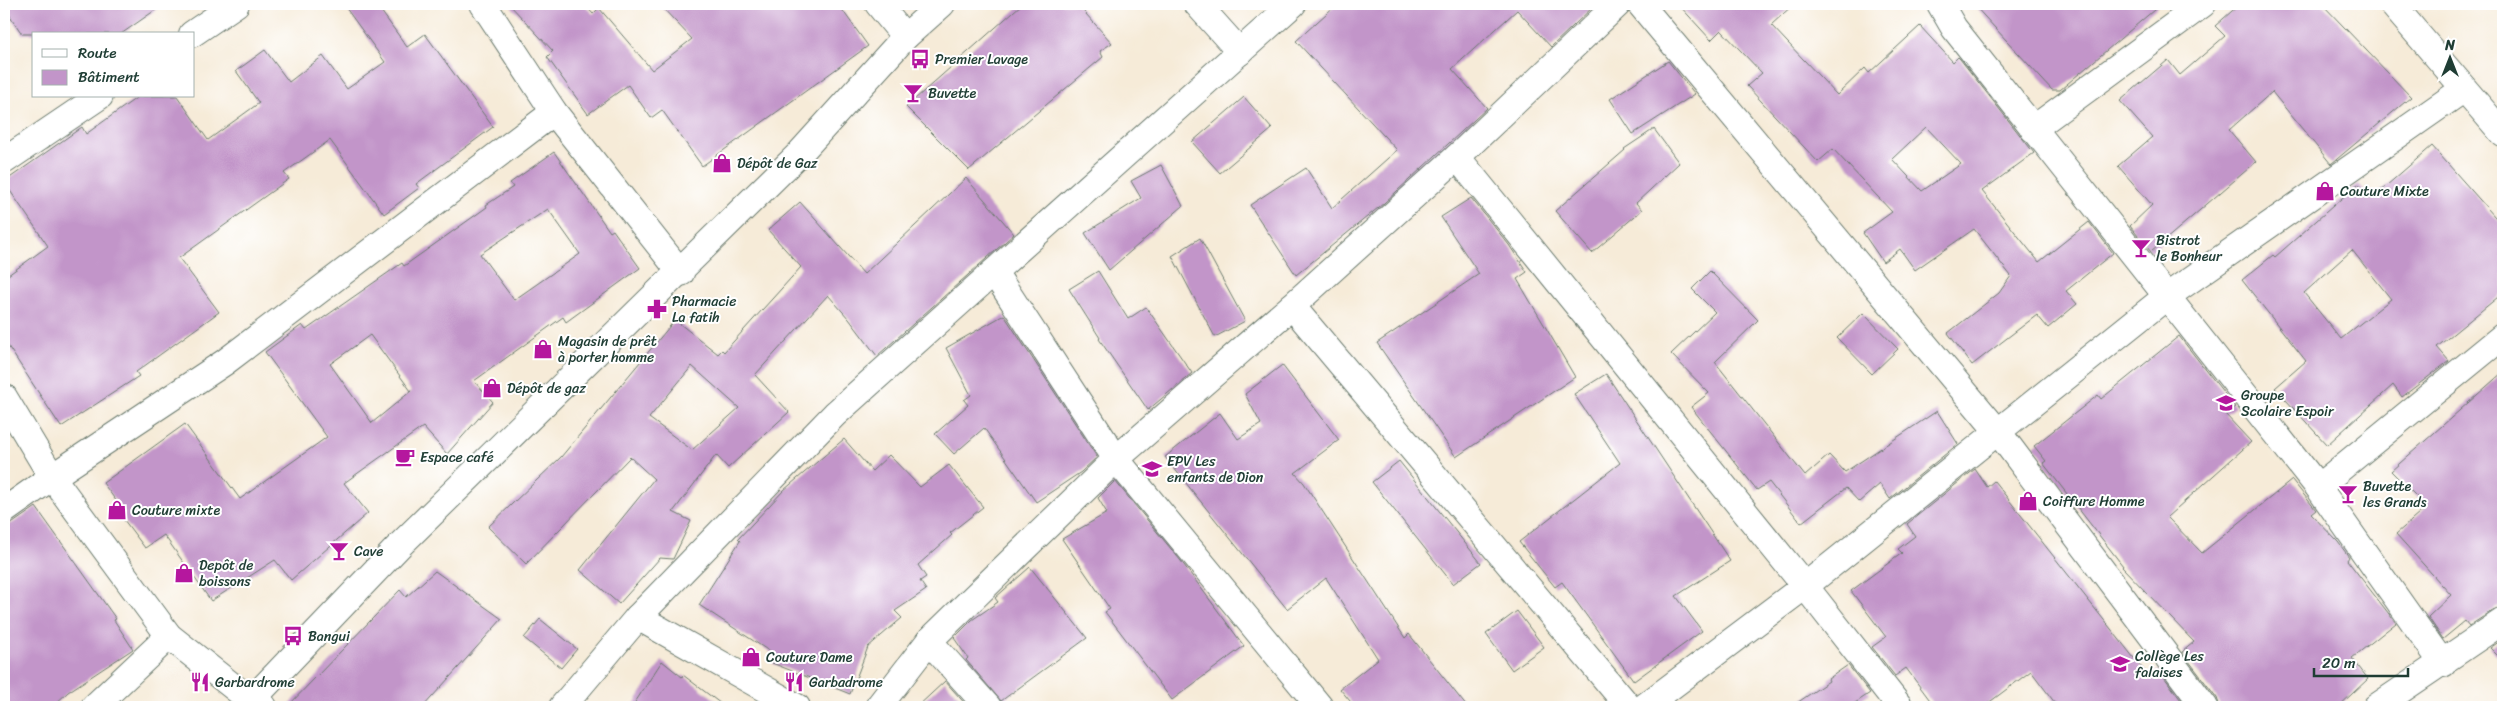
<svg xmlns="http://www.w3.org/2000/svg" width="2507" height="711" font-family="Sriracha,sans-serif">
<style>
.building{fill:#c295c9;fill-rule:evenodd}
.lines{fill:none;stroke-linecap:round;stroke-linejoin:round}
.minor-casing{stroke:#6a7a6d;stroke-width:28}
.minor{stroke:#fff;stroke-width:26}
.labels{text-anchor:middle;stroke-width:4;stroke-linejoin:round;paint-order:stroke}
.poi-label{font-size:14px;fill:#1f3d34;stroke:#fff;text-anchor:start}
</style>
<rect width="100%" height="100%" fill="#fff"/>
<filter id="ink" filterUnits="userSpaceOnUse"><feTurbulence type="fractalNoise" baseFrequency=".02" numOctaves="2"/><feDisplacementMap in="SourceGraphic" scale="10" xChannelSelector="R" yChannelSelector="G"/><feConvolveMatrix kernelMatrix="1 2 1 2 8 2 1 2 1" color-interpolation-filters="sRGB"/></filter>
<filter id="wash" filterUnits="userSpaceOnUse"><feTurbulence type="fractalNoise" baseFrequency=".0096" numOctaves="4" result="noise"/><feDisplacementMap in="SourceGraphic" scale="20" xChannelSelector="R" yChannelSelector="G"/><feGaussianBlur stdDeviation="1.12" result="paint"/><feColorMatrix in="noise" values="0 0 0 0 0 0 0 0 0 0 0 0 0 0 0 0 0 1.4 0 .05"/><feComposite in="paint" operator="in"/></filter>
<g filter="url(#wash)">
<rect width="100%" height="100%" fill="#f6ebd8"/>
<g id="blocks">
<g class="building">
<path d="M4,4H164L121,34H22L4,7Z"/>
<path d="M343,4H376L407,47L425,34L493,127L416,184L419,188L384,214L330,140L284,173L289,179L179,258L219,312L136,372L139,376L61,427L4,340V278L48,246L4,182L82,127L86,134L139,96H177L208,140L259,103L236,71L265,50L289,82L323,56L347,89L385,62Z"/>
<path d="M509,4H584L593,14L599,8L652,70L692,39L659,4H838L868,46L702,166L662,110L651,118L628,85L588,114L547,57L553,51Z"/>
<path d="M1022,4H1077L1112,43L1100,51L1103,57L969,170L906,107Z"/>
<path d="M1337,4H1596L1551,47L1517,10L1452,69L1487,108L1384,203L1296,275L1250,205L1306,168L1332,208L1397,150L1296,41Z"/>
<path d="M1678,4H1794L1771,25L1837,95L1865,68L1869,73L1920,26L1953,62L1958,57L1960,59L2034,153L1982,191L2039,262L2089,222L2113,253L2066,291L2077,304L2048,328L2037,315L1972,365L1948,333L1999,293L2011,276L1974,229L1915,270L1900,249L1883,262L1863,233L1892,212L1833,149L1818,162L1747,86L1762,73L1721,30L1711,40ZM1926,127L1961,164L1922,191L1892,159Z"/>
<path d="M1973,4H2161L2060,90H2052Z"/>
<path d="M2240,4H2322L2411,97L2331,164L2272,92L2229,130L2256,162L2151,252L2130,226L2152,205L2118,166L2152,137L2120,101L2168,60L2180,75L2225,36L2215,26Z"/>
<path d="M1668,61L1695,94L1633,134L1610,99Z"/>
<path d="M1244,97L1272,129L1220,173L1192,142Z"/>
<path d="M1654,129L1679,163L1636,203L1642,210L1592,253L1555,211L1625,150L1624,149Z"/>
<path d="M2432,146L2503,226V293L2437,347L2449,361L2402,397L2393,385L2327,445L2275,388L2306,361L2242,280L2273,255L2275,257L2358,184L2371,199ZM2352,250L2391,299L2341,339L2304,293Z"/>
<path d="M554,152L610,232L613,230L640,268L566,322L563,317L474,381L493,402L447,454L423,427L344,483L368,513L291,580L275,560L211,601L164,535L145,548L121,516L125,513L103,483L185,424L240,499L327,437L265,352L302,325L306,330L402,263L404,266L487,207L486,205L513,187L510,183ZM548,209L580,254L514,300L480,254ZM370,335L411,391L372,423L330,364Z"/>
<path d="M1161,165L1183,206L1109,270L1085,233L1141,198L1131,181Z"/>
<path d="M966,178L1014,234L877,356L849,319L828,295L755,375L789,412L728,468L716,455L673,512L691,521L673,559L660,558L619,604L580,570L654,479L630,457L526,564L488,527L561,457L675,320L718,354L722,350L724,352L801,267L768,230L800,202L864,274ZM692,366L739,408L692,450L649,418Z"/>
<path d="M1471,198L1509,245L1527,272L1517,279L1575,377L1456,457L1377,343L1479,274L1441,217Z"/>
<path d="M1200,238L1245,321L1215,337L1172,256Z"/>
<path d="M1098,271L1128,319L1146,307L1192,373L1148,410L1099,339L1100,338L1069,289Z"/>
<path d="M1710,271L1758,320L1715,362L1805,476L1829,455L1845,472L1937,411L1958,444L1890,499L1880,484L1859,502L1846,488L1801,523L1769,482L1757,490L1691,407L1709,393L1671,354L1715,312L1692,289Z"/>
<path d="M1863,313L1898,349L1872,374L1837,338Z"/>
<path d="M1004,315L1097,457L1081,472L1036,502L984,428L954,454L935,434L968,405L964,400L971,395L946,348Z"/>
<path d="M2179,336L2235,407L2225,414L2251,442L2167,517L2202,553L2292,480L2316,510L2311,514L2338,542L2349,557L2347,560L2396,623L2352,658L2368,679L2338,707H2220L2217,698L2182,652L2194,642L2122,567L2123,566L2043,463L2046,461L2034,446L2098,395L2101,399Z"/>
<path d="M1282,365L1339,440L1295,473L1304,483L1405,638L1409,634L1467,707H1355L1340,689L1378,659L1326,578L1287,609L1165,457L1220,413L1238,439L1261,424L1245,394Z"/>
<path d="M2503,372V606L2495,609L2469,626L2465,621L2443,639L2428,617L2451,595L2396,534L2427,507L2391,471Z"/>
<path d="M1606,374L1730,561L1676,596L1702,631L1634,681L1562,582L1555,587L1519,542L1620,463L1574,394Z"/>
<path d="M844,439L872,471L889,455L920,487L949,465L983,507L950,533L952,535L918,565L926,577L920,581L926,590L895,611L902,618L868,647L850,694L772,663L775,655L699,605L740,541L738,539L784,490Z"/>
<path d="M1399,461L1481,563L1453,584L1372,482Z"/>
<path d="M1975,469L1987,487L1994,481L2149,677L2159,670L2186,707H2058L2031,671L1983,707H1935L1906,668L1895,676L1872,647L1886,637L1851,591L1902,553L1898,549L1915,536L1907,524Z"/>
<path d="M1115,481L1181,561L1244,646L1172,700L1105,612L1110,609L1062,539L1107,513L1098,498Z"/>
<path d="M36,507L116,619L114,620L133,649L68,692L52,707H4V526L13,523Z"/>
<path d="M1030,567L1087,638L1001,701L966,660L968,658L954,638L972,620L998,602L995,598Z"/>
<path d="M435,571L502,619L423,707H287L400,590L406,597Z"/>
<path d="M1517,611L1544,647L1512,670L1486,634Z"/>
<path d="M540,619L577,649L561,668L524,638Z"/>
<path d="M2503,639V661L2490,648Z"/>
<path d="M662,661L682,677L683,675L725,707H632Z"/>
<path d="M1848,665L1870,693L1849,707H1791L1829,681L1828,679Z"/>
<path d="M945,681L968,707H917Z"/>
</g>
</g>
</g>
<g filter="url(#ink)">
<use href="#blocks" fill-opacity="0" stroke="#6a7a6d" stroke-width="1"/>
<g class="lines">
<defs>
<g id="minor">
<path d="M483,4L554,112L681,273"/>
<path d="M878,4L905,37"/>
<path d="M1197,4L1240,52"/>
<path d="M1640,4L1999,433L2205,707"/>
<path d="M1940,4L1954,28L2318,487L2443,664"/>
<path d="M2392,4L2503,134"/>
<path d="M192,34L236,4"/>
<path d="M2033,129L2203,4"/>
<path d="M1457,157L1805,586L1900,707"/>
<path d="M4,161L100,96"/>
<path d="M994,272L1116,459L1320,707"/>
<path d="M1292,306L1629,707"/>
<path d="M4,397L52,477L169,636L250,700L264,707"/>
<path d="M2318,487L2503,336"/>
<path d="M4,511L52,477L225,362L554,112"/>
<path d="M638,617L797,707"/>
<path d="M929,641L988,707"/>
<path d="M94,707L169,636"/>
<path d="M245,707L401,544L800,153L905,37L942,4"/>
<path d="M562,707L638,617L835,414L1293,4"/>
<path d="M878,707L929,641L1116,459L1292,306L1457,157L1618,4"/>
<path d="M1644,707L1805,586L2166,297L2464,89"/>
<path d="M2376,707L2503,621"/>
</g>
</defs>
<use href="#minor" class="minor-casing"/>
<use href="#minor" class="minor"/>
</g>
</g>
<defs>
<symbol id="bus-bare" viewBox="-9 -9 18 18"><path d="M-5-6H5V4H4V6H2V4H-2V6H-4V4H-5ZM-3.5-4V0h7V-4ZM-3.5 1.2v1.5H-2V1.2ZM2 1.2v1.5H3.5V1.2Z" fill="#b5179e" stroke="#fff" stroke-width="2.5" paint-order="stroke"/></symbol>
<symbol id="bar-bare" viewBox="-9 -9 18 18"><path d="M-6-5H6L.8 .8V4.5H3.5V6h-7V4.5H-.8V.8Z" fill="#b5179e" stroke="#fff" stroke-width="2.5" paint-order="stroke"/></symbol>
<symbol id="shop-bare" viewBox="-9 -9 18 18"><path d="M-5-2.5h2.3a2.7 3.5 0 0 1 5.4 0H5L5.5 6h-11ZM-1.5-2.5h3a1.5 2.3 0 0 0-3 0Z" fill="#b5179e" stroke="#fff" stroke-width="2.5" paint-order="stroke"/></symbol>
<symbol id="pharmacy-bare" viewBox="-9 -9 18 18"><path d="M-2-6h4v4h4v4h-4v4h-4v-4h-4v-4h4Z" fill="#b5179e" stroke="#fff" stroke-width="2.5" paint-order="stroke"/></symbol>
<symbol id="school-bare" viewBox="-9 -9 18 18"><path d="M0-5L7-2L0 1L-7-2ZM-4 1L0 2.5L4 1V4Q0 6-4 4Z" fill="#b5179e" stroke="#fff" stroke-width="2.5" paint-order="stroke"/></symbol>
<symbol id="cafe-bare" viewBox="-9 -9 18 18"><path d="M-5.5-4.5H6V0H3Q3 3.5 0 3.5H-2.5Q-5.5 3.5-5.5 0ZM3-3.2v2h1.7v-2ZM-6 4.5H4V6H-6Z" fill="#b5179e" stroke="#fff" stroke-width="2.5" paint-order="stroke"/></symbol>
<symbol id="restaurant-bare" viewBox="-9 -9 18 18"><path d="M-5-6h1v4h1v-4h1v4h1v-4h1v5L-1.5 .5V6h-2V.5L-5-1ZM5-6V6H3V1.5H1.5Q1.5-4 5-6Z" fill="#b5179e" stroke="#fff" stroke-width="2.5" paint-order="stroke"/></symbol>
</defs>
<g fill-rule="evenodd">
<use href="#bus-bare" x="906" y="45" width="28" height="28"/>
<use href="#bar-bare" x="899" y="79" width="28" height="28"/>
<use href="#shop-bare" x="708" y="149" width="28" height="28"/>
<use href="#shop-bare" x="2311" y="177" width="28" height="28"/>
<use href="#bar-bare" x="2127" y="234" width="28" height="28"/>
<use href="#pharmacy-bare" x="643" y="295" width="28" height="28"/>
<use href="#shop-bare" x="529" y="335" width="28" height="28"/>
<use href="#shop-bare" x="478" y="374" width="28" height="28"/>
<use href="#school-bare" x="2212" y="389" width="28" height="28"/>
<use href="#cafe-bare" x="391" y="443" width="28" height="28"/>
<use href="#school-bare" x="1138" y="455" width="28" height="28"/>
<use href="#bar-bare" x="2334" y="480" width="28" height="28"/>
<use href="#shop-bare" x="2014" y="487" width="28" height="28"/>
<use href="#shop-bare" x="103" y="496" width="28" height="28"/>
<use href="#bar-bare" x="325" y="537" width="28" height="28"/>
<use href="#shop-bare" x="170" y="559" width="28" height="28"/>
<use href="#bus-bare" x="279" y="622" width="28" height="28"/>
<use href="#shop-bare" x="737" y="643" width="28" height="28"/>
<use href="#school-bare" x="2106" y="650" width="28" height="28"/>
<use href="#restaurant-bare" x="186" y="668" width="28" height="28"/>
<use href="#restaurant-bare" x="780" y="668" width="28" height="28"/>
</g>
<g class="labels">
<g class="poi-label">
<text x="935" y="64">Premier Lavage</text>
<text x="928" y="98">Buvette</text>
<text x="737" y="168">Dépôt de Gaz</text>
<text x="2340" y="196">Couture Mixte</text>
<text x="2156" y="245">Bistrot<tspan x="2156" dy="16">le Bonheur</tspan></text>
<text x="672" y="306">Pharmacie<tspan x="672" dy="16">La fatih</tspan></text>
<text x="558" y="346">Magasin de prêt<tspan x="558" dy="16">à porter homme</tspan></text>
<text x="507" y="393">Dépôt de gaz</text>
<text x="2241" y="400">Groupe<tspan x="2241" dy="16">Scolaire Espoir</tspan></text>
<text x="420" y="462">Espace café</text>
<text x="1167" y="466">EPV Les<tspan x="1167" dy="16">enfants de Dion</tspan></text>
<text x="2363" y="491">Buvette<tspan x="2363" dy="16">les Grands</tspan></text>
<text x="2043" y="506">Coiffure Homme</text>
<text x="132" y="515">Couture mixte</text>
<text x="354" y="556">Cave</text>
<text x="199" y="570">Depôt de<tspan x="199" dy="16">boissons</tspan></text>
<text x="308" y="641">Bangui</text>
<text x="2135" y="661">Collège Les<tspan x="2135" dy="16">falaises</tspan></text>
<text x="766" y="662">Couture Dame</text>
<text x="215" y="687">Garbardrome</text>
<text x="809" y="687">Garbadrome</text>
</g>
</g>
<rect width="2507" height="711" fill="none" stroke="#fff" stroke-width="20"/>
<rect x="32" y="32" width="162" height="65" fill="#ffffff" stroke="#a5b1ae"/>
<rect x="42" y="49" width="25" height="8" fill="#ffffff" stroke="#a5b1ae"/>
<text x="78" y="58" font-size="15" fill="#1f3d34">Route</text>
<rect x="42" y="70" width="25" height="15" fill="#c295c9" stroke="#a5b1ae"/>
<text x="78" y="82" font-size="15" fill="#1f3d34">Bâtiment</text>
<g transform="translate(2450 58)" stroke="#ffffff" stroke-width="4" paint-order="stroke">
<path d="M0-4L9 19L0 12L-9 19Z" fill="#1f3d34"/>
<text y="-8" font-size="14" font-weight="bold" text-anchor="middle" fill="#1f3d34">N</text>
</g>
<path d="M2314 668v8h94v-8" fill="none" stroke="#1f3d34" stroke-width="2.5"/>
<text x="2322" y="668" font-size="15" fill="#1f3d34" stroke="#ffffff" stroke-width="4" paint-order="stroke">20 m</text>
</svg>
